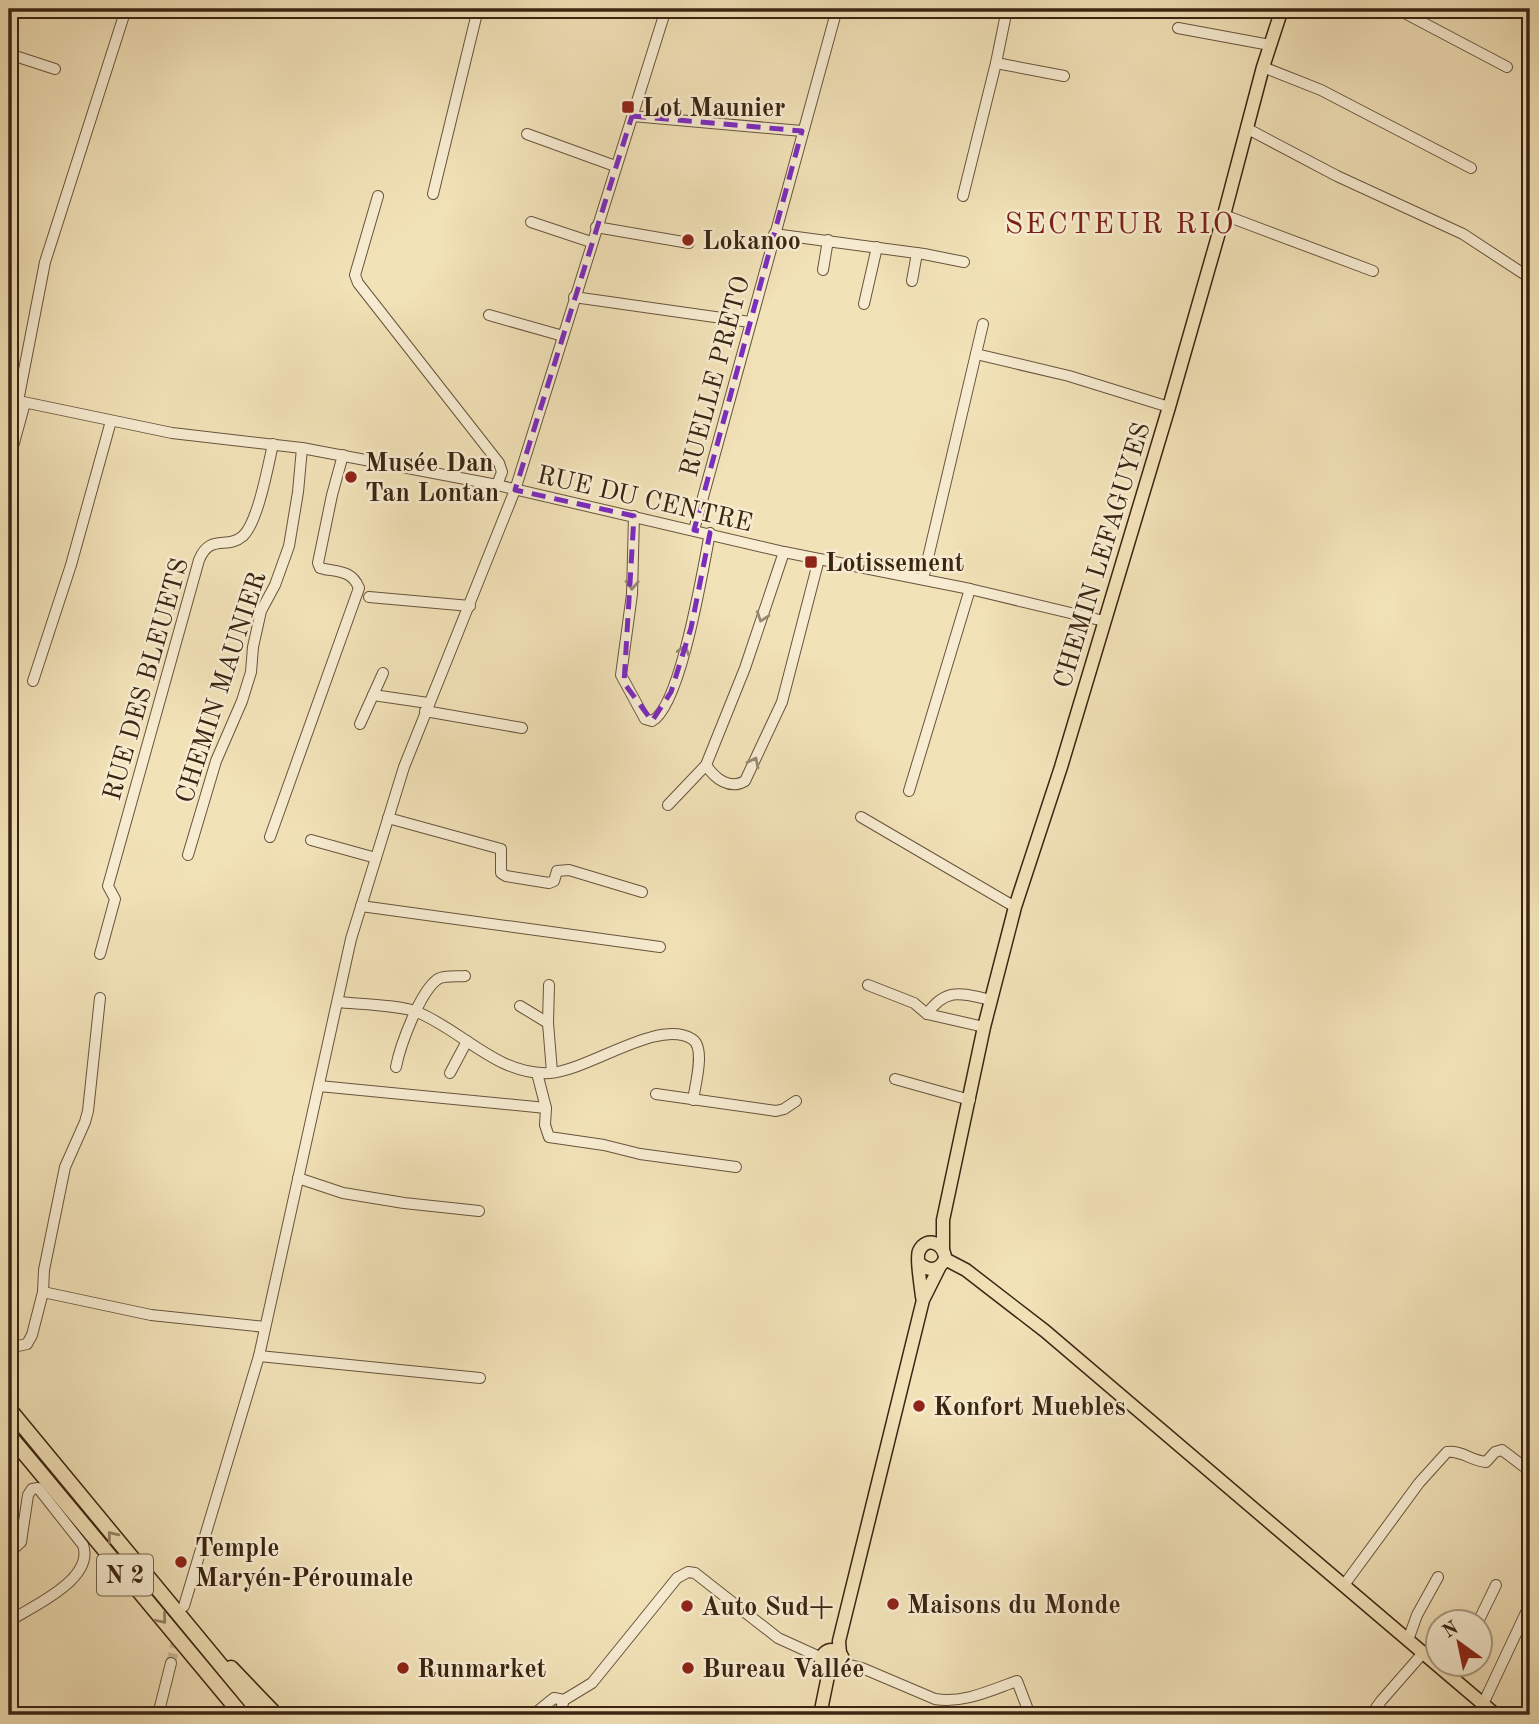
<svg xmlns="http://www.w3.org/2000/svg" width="1539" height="1724" font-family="'Old Standard TT',serif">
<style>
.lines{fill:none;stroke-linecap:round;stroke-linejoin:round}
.minor-tunnel{stroke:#cdbc97;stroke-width:10;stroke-dasharray:10 5;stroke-linecap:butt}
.minor-casing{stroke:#68543c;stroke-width:12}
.major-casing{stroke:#3a2412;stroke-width:15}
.highway-casing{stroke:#3a2412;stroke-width:17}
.minor{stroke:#f7ecd1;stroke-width:10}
.major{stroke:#f2e2b8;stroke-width:12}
.highway{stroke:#f2e2b8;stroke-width:14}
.oneway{stroke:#988872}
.oneway2{stroke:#968365}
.marked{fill:none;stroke:#7b2cbf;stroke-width:5;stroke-dasharray:14 9;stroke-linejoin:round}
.poi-dot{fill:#8f2418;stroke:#f7ecd1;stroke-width:2.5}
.labels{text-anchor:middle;stroke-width:5;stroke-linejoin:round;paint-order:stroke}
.shield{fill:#f7ecd1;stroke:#73604b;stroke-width:2}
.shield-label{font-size:24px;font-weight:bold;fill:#3a2412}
.poi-label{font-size:26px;font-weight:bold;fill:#3a2412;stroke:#f7ecd1;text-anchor:start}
.street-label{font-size:26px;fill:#3a2412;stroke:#f7ecd1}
.quarter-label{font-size:30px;letter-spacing:2px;fill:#7a1f14;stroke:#f7ecd1}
</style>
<rect width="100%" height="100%" fill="#f2e2b8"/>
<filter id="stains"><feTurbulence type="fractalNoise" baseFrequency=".00286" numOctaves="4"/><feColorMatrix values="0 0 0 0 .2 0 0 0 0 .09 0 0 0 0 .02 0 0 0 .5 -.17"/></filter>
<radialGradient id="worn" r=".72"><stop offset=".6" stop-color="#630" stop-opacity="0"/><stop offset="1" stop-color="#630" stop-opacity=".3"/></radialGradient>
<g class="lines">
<path class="minor-tunnel" d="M171,1663L178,1633"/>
<defs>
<g id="minor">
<path d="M1397,9L1507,67"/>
<path d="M1178,28L1270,45"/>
<path d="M9,54L55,69"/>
<path d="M996,63L1064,76"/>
<path d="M1263,67L1321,90L1471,168"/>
<path d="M632,116L802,131"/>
<path d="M1246,128L1337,176L1463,234L1530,278"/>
<path d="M527,134L615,166"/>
<path d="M433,194L478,9"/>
<path d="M378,196L355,275L358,283L499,463L502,472L497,485"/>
<path d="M963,196L996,63L1007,9"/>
<path d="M1224,215L1373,271"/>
<path d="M531,222L591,242"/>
<path d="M596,227L689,243"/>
<path d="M774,234L924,254L964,262"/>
<path d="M823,270L828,240"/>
<path d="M912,281L917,253"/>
<path d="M574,297L750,322"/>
<path d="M864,304L877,247"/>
<path d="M489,315L563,336"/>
<path d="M976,354L1069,376L1169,407"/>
<path d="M9,399L172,433L302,448L497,485L784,552L970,589L1104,621"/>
<path d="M18,401L45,262L126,9"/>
<path d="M9,461L25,403"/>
<path d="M634,516L632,594L621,675L645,719L652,721C681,706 703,568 710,533"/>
<path d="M694,530L837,9"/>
<path d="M923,579L983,324"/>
<path d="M369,597L470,606"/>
<path d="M33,681L71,565L111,421"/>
<path d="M373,695L428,703"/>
<path d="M425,711L522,728"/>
<path d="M360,724L383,673"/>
<path d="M706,765C715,779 730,790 745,781L782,702L819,559"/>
<path d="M909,791L970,589"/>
<path d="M668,805L706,765L745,668L784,552"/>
<path d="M861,817L1015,907"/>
<path d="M388,818L501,849V873L506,876L549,883L554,881L557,871L569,870L642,892"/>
<path d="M270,837L359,588C352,571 340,572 324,569L320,568L318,563L332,495L343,455"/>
<path d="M311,840L376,858"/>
<path d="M188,855L216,761L242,701L251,672L253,647L261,611L275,585L289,546L298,492L302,448"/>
<path d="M361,906L660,947"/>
<path d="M100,954L115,899L108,886L199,560C210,533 227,550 243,536C258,522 268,466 273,444"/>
<path d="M549,985L548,1023L552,1072"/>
<path d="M868,985L914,1003L927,1014L984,1027"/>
<path d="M338,1002C357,1004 401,1005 417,1012C462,1030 498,1076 550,1073C590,1070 658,1018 692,1039C706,1047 695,1086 693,1100"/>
<path d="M520,1006L548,1023"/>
<path d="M927,1014C947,986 963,994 991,1000"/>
<path d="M396,1067C400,1046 420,991 438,979C445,975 457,977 465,976"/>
<path d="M450,1073L467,1041"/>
<path d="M537,1073L546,1108L545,1125L549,1137L604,1145L640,1154L736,1167"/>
<path d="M895,1079L970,1100"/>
<path d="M319,1086L546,1108"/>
<path d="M656,1094L776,1111L784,1109L796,1101"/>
<path d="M298,1178L343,1193L404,1203L479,1211"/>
<path d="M43,1292L151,1315L265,1327"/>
<path d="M9,1344L18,1346L27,1344L32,1335L43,1292L44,1270L65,1167L85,1122L88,1111L100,998"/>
<path d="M259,1356L480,1378"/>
<path d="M9,1553L21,1542L28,1495L32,1489L38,1488L83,1545C95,1579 32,1607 9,1621"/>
<path d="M1344,1585L1419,1483L1447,1452C1461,1450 1472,1461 1486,1462L1495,1452L1502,1450L1523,1466L1530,1467"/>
<path d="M184,1606L259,1356L351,939L404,767L515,490L666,9"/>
<path d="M1478,1622L1496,1585"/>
<path d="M1408,1640L1417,1615L1438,1577"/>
<path d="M842,1663L862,1668L935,1699C963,1704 991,1690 1017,1681L1030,1715"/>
<path d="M1483,1704L1530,1604"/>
<path d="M158,1715L171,1663"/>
<path d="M533,1715L554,1698L564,1700"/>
<path d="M553,1715L561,1709L564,1700L592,1683L677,1578L688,1572L695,1573L778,1638L822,1658"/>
<path d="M1371,1715L1381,1701L1423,1653"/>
</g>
<g id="major">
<path d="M943,1249V1220L984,1027L1015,907L1061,767L1169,407L1224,215L1263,67L1282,9"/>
<path d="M945,1259L966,1270L1045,1331L1496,1715"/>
<path d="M919,1263C929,1272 939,1271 945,1259C945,1244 927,1235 919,1251C916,1257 921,1287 922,1297"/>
<circle cx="832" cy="1661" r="11"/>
<path d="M840,1654L839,1641L923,1300L939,1268"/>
<path d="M820,1715L829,1671"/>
</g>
<g id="highway">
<path d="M9,1409L262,1715"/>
<path d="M9,1435L242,1715"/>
<path d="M231,1668L276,1715"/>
</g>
</defs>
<use href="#minor" class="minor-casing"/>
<use href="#major" class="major-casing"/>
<use href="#highway" class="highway-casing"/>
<use href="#minor" class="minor"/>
<use href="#major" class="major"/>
<use href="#highway" class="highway"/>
</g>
<defs><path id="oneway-chevron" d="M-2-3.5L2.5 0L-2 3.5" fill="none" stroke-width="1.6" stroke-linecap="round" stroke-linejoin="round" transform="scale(1.75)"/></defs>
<g class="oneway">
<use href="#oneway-chevron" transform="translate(632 585) rotate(92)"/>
<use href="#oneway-chevron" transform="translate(762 617) rotate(109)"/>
<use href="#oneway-chevron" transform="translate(684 650) rotate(-72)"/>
<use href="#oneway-chevron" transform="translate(754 762) rotate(-64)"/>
</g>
<g class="oneway2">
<use href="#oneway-chevron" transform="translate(112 1536) rotate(-129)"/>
<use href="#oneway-chevron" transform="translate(162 1619) rotate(50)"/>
</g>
<path class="marked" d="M632,116L802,131L694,530L710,533L691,628L671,692L652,721L624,683L634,516L515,490Z"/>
<g class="poi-dot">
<rect x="621" y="100" width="14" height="14" rx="3.5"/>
<circle cx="688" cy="240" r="7"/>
<circle cx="351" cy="477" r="7"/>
<rect x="804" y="555" width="14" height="14" rx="3.5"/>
<circle cx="919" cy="1406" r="7"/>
<circle cx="181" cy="1562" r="7"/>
<circle cx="893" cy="1604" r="7"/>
<circle cx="687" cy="1606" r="7"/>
<circle cx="403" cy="1668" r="7"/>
<circle cx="688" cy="1668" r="7"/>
</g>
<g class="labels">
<rect class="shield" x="97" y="1554.5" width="56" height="41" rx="5"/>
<g class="shield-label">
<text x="125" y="1583">N 2</text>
</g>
<g class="poi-label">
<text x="642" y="116">Lot Maunier</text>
<text x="702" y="249">Lokanoo</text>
<text x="365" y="471">Musée Dan<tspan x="365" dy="30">Tan Lontan</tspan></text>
<text x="825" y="571">Lotissement</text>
<text x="933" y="1415">Konfort Muebles</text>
<text x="195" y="1556">Temple<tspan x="195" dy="30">Maryén-Péroumale</tspan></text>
<text x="907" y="1613">Maisons du Monde</text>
<text x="701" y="1615">Auto Sud+</text>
<text x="417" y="1677">Runmarket</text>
<text x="702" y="1677">Bureau Vallée</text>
</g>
<g class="street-label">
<text transform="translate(714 376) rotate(-75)" y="9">RUELLE PRETO</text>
<text transform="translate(645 498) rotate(13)" y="9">RUE DU CENTRE</text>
<text transform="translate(1101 555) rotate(-73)" y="9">CHEMIN LEFAGUYES</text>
<text transform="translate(145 679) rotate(-74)" y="9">RUE DES BLEUETS</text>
<text transform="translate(220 687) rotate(-72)" y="9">CHEMIN MAUNIER</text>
</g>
<g class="quarter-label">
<text x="1120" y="233">SECTEUR RIO</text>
</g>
</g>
<rect width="1539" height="1724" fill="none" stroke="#f2e2b8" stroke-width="35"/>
<rect x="10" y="10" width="1518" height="1703" fill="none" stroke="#3a2412" stroke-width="3.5"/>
<rect x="18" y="18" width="1504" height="1689" fill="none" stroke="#3a2412" stroke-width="2"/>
<g transform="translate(1459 1643) rotate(327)"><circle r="33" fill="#f7ecd1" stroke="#ab9c85" stroke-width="2"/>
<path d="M0-5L12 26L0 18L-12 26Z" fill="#8f2418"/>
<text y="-10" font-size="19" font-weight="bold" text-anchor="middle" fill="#3a2412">N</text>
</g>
<rect width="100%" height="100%" filter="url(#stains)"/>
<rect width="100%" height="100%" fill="url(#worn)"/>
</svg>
